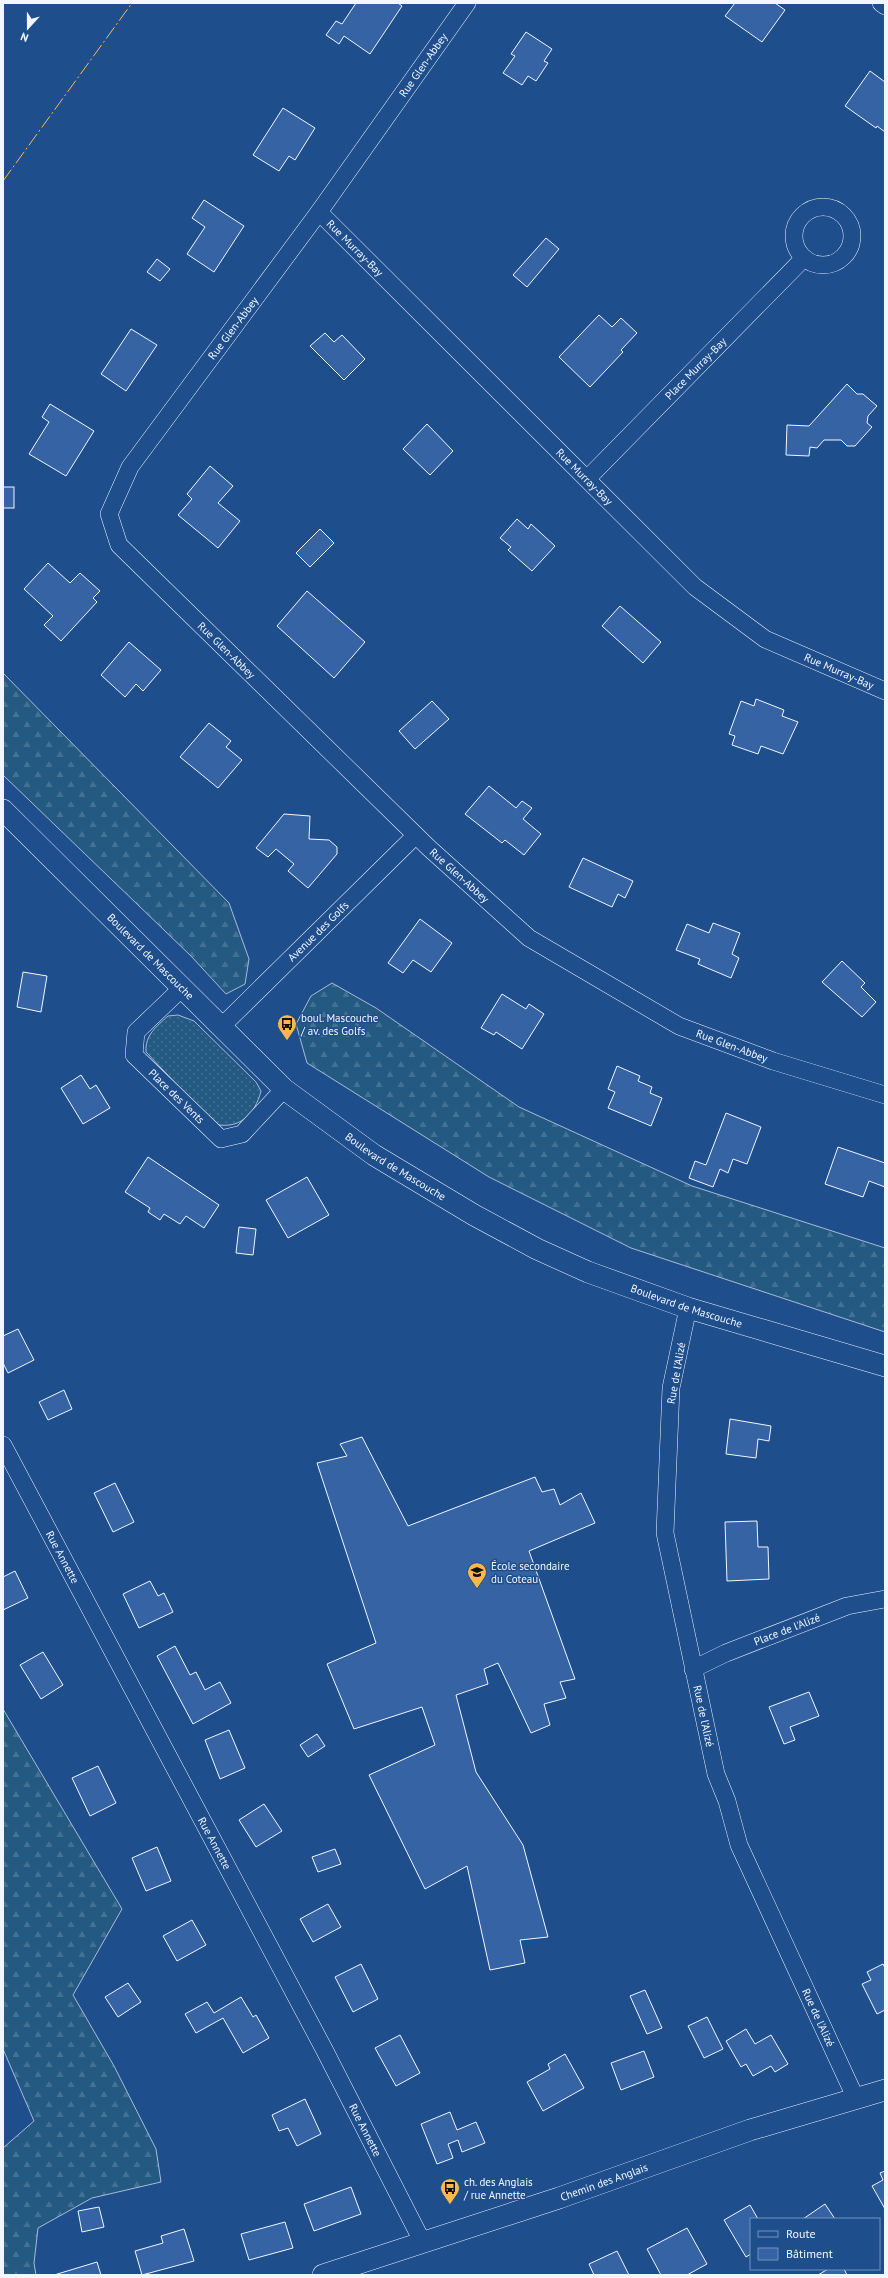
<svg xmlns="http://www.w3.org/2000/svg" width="888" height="2278" font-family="'PT Sans',sans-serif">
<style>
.grass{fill:url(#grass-dots);stroke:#a8bbd7}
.forest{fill:url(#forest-firs);stroke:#a8bbd7}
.building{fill:#3563a3;stroke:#f2f6ff}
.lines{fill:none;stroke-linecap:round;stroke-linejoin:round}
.minor-casing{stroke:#f2f6ff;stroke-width:18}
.tertiary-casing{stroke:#f2f6ff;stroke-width:22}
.minor{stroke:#1f4e8c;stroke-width:17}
.tertiary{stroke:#1f4e8c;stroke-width:21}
.power{stroke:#ffb74d;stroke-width:1;stroke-dasharray:14 3 2 3;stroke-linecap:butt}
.labels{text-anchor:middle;stroke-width:3;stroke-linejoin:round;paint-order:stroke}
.street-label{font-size:11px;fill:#f2f6ff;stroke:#1f4e8c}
.poi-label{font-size:11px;fill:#f2f6ff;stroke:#1f4e8c;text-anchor:start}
</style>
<defs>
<pattern id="grass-dots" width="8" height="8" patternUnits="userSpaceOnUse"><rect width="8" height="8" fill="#245a82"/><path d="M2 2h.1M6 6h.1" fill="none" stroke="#447295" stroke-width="1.8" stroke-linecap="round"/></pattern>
<pattern id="forest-firs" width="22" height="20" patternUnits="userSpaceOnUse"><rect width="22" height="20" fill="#245a82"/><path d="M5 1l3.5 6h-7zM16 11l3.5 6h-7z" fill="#447295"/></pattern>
</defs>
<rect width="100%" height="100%" fill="#1f4e8c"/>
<path class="grass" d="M178,1015L194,1021L256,1082L261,1091C255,1115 239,1130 214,1124L146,1052C145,1035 156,1027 168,1016Z"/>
<g class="forest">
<path d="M3,673L229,903L249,959L245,984L226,994L191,956L3,775Z"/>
<path d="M332,983L376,1008L519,1107L692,1186L885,1248V1332L631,1248L489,1177L307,1063L296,1024L311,996Z"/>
<path d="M3,1709L122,1909L73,1995L114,2066L156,2149L161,2182L92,2198L38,2228L34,2263L36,2275H3V2148L34,2121L3,2049Z"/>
</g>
<g class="building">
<path d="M356,3H398L402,6L370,54L344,36L339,44L326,35L336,21L342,24Z"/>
<path d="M735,3H775L785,10L762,42L725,16Z"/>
<path d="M526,32L552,49L544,61L548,63L536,81L528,76L522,85L503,73L515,56L511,54Z"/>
<path d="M870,71L885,82V132L877,126L876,128L845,106Z"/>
<path d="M283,108L315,128L295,160L289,156L279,171L253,155Z"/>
<path d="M204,200L244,226L214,272L187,254L205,227L192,218Z"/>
<path d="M546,238L559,249L527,287L513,275Z"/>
<path d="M157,259L170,269L160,281L147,272Z"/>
<path d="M599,315L612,327L621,318L637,333L621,350L623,352L590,387L559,357Z"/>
<path d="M131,329L157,345L126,391L101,374Z"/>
<path d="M325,333L334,342L342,335L365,359L344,380L310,346Z"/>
<path d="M847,384L857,394H863L877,406L868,416L867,423L872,427L855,446H847L841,440H824L817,448L810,447L809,456L786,455L787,425L809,426Z"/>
<path d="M50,404L94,431L66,476L29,454L49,422L42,417Z"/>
<path d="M427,424L453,451L430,475L403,449Z"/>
<path d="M210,466L233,486L218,503L240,521L218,548L178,515L192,499L187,494Z"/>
<rect x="3" y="487" width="11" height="21"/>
<path d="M517,519L528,529L531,524L555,546L532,571L508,550L511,547L500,538Z"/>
<path d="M320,529L334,543L310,567L296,553Z"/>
<path d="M48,563L70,583L80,573L100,591L93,598L97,602L61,641L44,625L53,616L24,589Z"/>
<path d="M307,591L365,642L334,678L277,626Z"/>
<path d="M620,606L661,642L643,663L602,626Z"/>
<path d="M129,642L161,670L143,691L136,684L125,697L101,675Z"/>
<path d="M756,699L784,710L782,716L798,722L783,754L761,746L758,754L732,745L735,736L729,734L741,701L754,706Z"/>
<path d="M432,701L449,719L415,749L399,731Z"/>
<path d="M209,723L231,741L226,747L242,760L218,788L180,757Z"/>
<path d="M489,786L516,808L522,801L532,808L523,819L541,834L524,855L505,840L502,843L465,814Z"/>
<path d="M284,814L310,816L309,839L329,840L337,847V854L308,888L288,871L294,864L276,849L268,857L256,848Z"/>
<path d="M583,858L633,881L625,898L618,894L612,907L569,887Z"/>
<path d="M420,919L452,943L431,972L413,960L403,973L388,963Z"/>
<path d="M713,923L740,933L732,954L739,958L731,978L698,964L700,959L676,950L687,924L709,933Z"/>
<path d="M842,961L865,983L861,987L876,1002L862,1017L822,982Z"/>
<path d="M23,972L47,976L41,1012L17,1007Z"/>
<path d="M502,994L526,1009L529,1004L544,1014L522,1049L496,1032L494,1035L481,1028Z"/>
<path d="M617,1066L640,1076L638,1081L652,1087L650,1093L662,1098L651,1126L608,1108L615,1092L608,1089Z"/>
<path d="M81,1075L90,1089L96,1085L110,1108L83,1124L61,1088Z"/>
<path d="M726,1113L761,1127L747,1164L733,1159L728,1173L720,1169L713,1187L689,1178L695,1161L706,1165Z"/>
<path d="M838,1147L885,1163V1187L869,1181L863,1197L825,1184Z"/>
<path d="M148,1157L219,1205L204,1228L186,1216L180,1224L164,1214L160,1220L148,1212L150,1208L125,1192Z"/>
<path d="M307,1177L329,1215L288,1238L266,1200Z"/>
<path d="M239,1227L256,1229L253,1255L236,1253Z"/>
<path d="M18,1329L34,1360L8,1373L3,1363V1336Z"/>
<path d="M64,1390L72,1409L48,1420L39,1402Z"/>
<path d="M730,1419L771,1426L769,1441L758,1439L756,1458L726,1454Z"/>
<path d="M362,1437L408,1526L535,1477L542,1492L554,1489L560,1505L581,1493L595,1523L529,1551L575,1679L560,1682L566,1698L544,1704L550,1725L531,1733L498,1663L484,1669L488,1684L456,1695L476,1772L523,1845L548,1937L520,1940L525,1963L490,1970L467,1866L425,1889L369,1775L435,1745L422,1707L354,1729L327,1664L376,1643L317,1463L347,1456L340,1444Z"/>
<path d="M115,1483L134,1522L113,1532L94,1493Z"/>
<path d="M757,1521L758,1547H768L769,1579L727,1581L725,1522Z"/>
<path d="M15,1571L28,1598L3,1610V1577Z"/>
<path d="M150,1581L158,1596L164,1593L173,1612L139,1628L123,1594Z"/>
<path d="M175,1646L190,1675L196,1672L205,1690L220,1682L231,1703L193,1724L157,1656Z"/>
<path d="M43,1652L63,1685L41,1699L20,1665Z"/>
<path d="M809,1692L819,1716L790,1727L795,1740L784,1744L769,1707Z"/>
<path d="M229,1730L245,1768L220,1779L205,1740Z"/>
<path d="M317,1734L325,1746L308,1757L300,1745Z"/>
<path d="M98,1766L116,1803L90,1816L72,1778Z"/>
<path d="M264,1804L282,1831L256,1847L239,1820Z"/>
<path d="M157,1847L171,1881L146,1891L132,1858Z"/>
<path d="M335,1849L341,1864L318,1872L312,1857Z"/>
<path d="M328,1904L341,1927L313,1942L300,1919Z"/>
<path d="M192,1920L206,1945L177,1961L163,1936Z"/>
<path d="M361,1964L378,1999L353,2012L335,1977Z"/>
<path d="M883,1964L885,1968V2010L877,2014L862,1984L871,1980L867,1972Z"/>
<path d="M128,1983L141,2002L118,2017L105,1997Z"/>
<path d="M645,1990L662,2028L647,2034L630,1996Z"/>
<path d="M241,1997L253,2017L256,2015L269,2038L243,2053L223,2018L196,2033L185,2014L207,2002L214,2013Z"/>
<path d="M707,2017L723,2049L704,2058L688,2026Z"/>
<path d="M746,2029L755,2044L771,2035L788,2064L775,2072L771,2066L753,2076L746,2064L741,2067L726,2041Z"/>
<path d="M400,2035L420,2073L396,2086L375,2048Z"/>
<path d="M644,2051L654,2077L621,2090L611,2063Z"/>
<path d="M565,2054L584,2088L543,2111L527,2082L550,2069L548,2064Z"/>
<path d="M305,2099L321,2134L297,2146L288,2128L279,2131L272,2115Z"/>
<path d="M450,2112L457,2130L476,2122L485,2143L462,2152L458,2140L448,2144L453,2158L437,2164L421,2124Z"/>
<path d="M885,2171V2209L872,2186L883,2180L880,2173Z"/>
<path d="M351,2187L361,2214L314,2231L304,2204Z"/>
<path d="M825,2204L835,2219H803Z"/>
<path d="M750,2205L758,2219H751V2254L746,2257L724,2220Z"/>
<path d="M99,2207L104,2227L82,2232L78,2211Z"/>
<path d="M285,2222L293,2248L249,2260L241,2234Z"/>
<path d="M687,2228L707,2264L687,2275H661L647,2249Z"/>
<path d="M184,2229L194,2261L142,2275L135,2251L163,2243L161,2236Z"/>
<path d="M617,2251L629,2275H594L589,2264Z"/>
<path d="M97,2262L101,2275H54Z"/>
<path d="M828,2269H844L847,2275H818Z"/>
</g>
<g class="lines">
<defs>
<g id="minor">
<path id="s1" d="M467,3L319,212L130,467L109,514L119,545L429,848L529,938L679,1026L773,1061L885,1095"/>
<path d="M881,3L885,6"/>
<circle cx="823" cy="236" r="29"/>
<path id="s2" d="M319,212L695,587L765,639L885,691"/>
<path id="s3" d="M587,479L804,258"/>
<path id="s4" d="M182,988L136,1032L134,1055L221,1139L242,1134L284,1089"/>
<path id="s5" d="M222,1026L415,836"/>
<path id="s6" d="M688,1308L671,1388L665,1533L716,1774L727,1801L739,1845L856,2099"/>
<path id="s7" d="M3,1445L325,2051L423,2243"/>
<path id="s8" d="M693,1669L726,1653L847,1606L885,1599"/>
</g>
<g id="tertiary">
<path id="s9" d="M3,810L284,1089L374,1155L474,1215L537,1249L588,1272L688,1308L885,1366"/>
<path id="s10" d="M323,2275L559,2198L750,2130L885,2090"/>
</g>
</defs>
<use href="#minor" class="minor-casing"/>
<use href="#tertiary" class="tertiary-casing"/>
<use href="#minor" class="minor"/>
<use href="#tertiary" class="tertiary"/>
<path class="power" d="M3,181L132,3"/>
</g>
<defs>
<symbol id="bus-pin" viewBox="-11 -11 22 30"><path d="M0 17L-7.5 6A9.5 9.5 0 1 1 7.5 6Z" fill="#ffb74d" stroke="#1f4e8c"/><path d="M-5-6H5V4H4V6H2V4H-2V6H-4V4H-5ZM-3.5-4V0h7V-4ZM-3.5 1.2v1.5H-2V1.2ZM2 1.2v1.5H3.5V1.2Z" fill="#111"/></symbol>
<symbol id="school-pin" viewBox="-11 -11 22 30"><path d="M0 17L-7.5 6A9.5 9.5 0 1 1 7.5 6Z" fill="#ffb74d" stroke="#1f4e8c"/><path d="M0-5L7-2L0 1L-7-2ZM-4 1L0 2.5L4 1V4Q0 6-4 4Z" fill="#111"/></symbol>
</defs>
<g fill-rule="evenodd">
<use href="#bus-pin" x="276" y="1013" width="22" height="30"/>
<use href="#school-pin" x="466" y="1561" width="22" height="30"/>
<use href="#bus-pin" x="439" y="2177" width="22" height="30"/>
</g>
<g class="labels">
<g class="street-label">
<text transform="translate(423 65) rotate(-55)" y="4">Rue Glen-Abbey</text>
<text dy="4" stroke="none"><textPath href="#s2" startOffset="51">Rue Murray-Bay</textPath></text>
<text transform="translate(233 328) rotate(-53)" y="4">Rue Glen-Abbey</text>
<text dy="4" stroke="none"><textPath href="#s3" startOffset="155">Place Murray-Bay</textPath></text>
<text dy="4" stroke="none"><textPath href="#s2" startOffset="375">Rue Murray-Bay</textPath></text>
<text dy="4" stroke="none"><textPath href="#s1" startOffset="808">Rue Glen-Abbey</textPath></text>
<text dy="4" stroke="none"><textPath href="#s2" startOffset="699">Rue Murray-Bay</textPath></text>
<text dy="4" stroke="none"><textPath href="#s1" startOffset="1132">Rue Glen-Abbey</textPath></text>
<text dy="4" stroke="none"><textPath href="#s5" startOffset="135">Avenue des Golfs</textPath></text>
<text dy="4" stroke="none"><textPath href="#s9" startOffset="208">Boulevard de Mascouche</textPath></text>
<text dy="4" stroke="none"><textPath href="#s1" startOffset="1456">Rue Glen-Abbey</textPath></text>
<text dy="4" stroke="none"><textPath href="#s4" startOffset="146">Place des Vents</textPath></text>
<text dy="4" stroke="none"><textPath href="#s9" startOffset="532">Boulevard de Mascouche</textPath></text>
<text dy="4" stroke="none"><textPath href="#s9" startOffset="856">Boulevard de Mascouche</textPath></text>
<text transform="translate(676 1373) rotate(-80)" y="4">Rue de l'Alizé</text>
<text dy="4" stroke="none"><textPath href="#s7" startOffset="127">Rue Annette</textPath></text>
<text dy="4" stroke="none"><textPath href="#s8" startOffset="102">Place de l'Alizé</textPath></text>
<text dy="4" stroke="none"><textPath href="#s6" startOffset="414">Rue de l'Alizé</textPath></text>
<text dy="4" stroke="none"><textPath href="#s7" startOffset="451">Rue Annette</textPath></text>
<text dy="4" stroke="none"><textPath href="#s6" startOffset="738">Rue de l'Alizé</textPath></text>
<text dy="4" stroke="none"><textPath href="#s7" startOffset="775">Rue Annette</textPath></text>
<text dy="4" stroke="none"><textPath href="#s10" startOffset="296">Chemin des Anglais</textPath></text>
</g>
<g class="poi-label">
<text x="301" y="1022">boul. Mascouche<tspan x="301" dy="13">/ av. des Golfs</tspan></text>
<text x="491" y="1570">École secondaire<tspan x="491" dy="13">du Coteau</tspan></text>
<text x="464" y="2186">ch. des Anglais<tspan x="464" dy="13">/ rue Annette</tspan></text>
</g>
</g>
<rect width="888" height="2278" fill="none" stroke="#f2f6ff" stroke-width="8"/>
<rect x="750" y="2218" width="130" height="52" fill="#1f4e8c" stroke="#7391ba"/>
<rect x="758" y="2231" width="20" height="6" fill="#1f4e8c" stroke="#7391ba"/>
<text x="786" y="2238" font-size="12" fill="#f2f6ff">Route</text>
<rect x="758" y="2248" width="20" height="12" fill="#3563a3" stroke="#7391ba"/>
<text x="786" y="2258" font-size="12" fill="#f2f6ff">Bâtiment</text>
<g transform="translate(28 28) rotate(201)" stroke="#1f4e8c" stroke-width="3" paint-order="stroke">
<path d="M0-3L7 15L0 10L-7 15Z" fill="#f2f6ff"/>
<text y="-6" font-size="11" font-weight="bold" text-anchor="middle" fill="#f2f6ff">N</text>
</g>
</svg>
